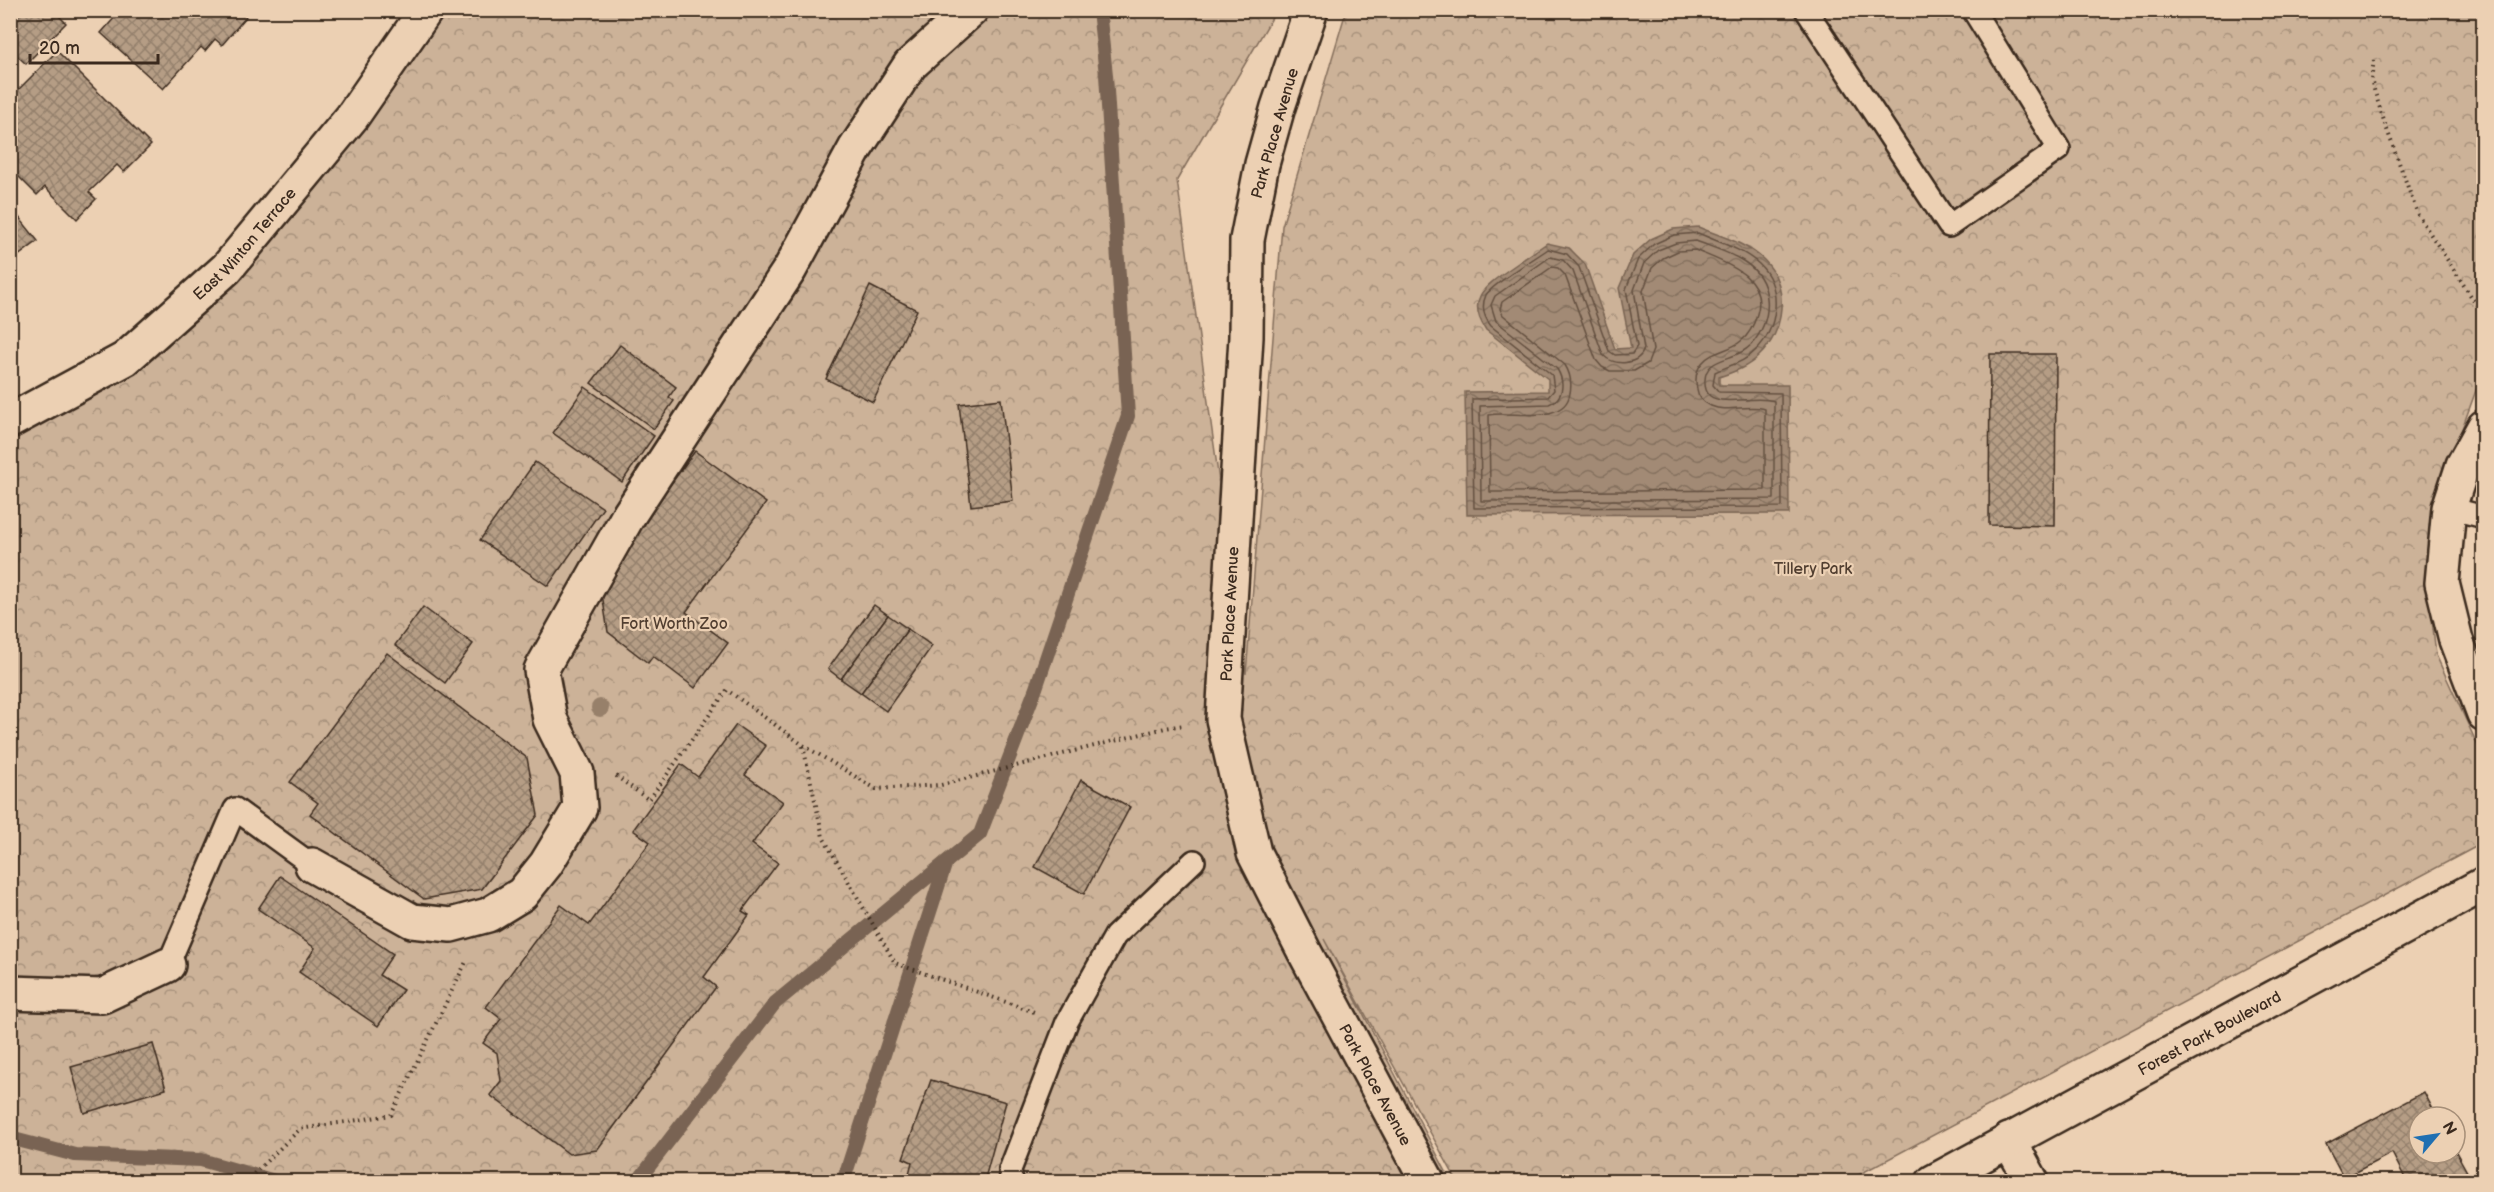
<svg xmlns="http://www.w3.org/2000/svg" width="2494" height="1192" font-family="'Balsamiq Sans',sans-serif">
<style>
.forest{fill:url(#forest-crowns);stroke:#846e5b;stroke-width:1.5}
.water{fill:url(#water-waves);stroke:#796452;stroke-width:1.5}
.lines{fill:none;stroke-linecap:round;stroke-linejoin:round}
.shore{stroke:#645040;stroke-width:1.5}
.stream{stroke:#796452;stroke-width:14}
.building{fill:url(#building-cross-hatch);stroke:#3b2a1e;stroke-width:1.5}
.lane-casing{stroke:#3b2a1e;stroke-width:26}
.street-casing{stroke:#3b2a1e;stroke-width:38}
.secondary-casing{stroke:#3b2a1e;stroke-width:38}
.path{stroke:#3b2a1e;stroke-width:4;stroke-dasharray:1.5 4.5;stroke-linecap:butt}
.lane{stroke:#ecd0b3;stroke-width:21}
.street{stroke:#ecd0b3;stroke-width:33}
.secondary{stroke:#ecd0b3;stroke-width:33}
.tree{fill:#97806b}
.labels{text-anchor:middle;stroke-width:4.5;stroke-linejoin:round;paint-order:stroke}
.street-label{font-size:16px;fill:#3b2a1e;stroke:#ecd0b3}
.park-label{font-size:16px;fill:#513e30;stroke:#ecd0b3}
</style>
<defs>
<pattern id="forest-crowns" width="20" height="18" patternUnits="userSpaceOnUse" patternTransform="scale(1.5)"><rect width="20" height="18" fill="#ccb298"/><path d="M2 6a3 3 0 1 1 6 0M12 15a3 3 0 1 1 6 0" fill="none" stroke="#a7917b"/></pattern>
<pattern id="water-waves" width="16" height="10" patternUnits="userSpaceOnUse" patternTransform="scale(1.5)"><rect width="16" height="10" fill="#a28a74"/><path d="M0 5q4-4 8 0t8 0" fill="none" stroke="#85715f"/></pattern>
<pattern id="building-cross-hatch" width="8" height="8" patternUnits="userSpaceOnUse" patternTransform="scale(1.5)"><rect width="8" height="8" fill="#b59d85"/><path d="M0 0l8 8M0 8l8-8" fill="none" stroke="#94806c"/></pattern>
</defs>
<rect width="100%" height="100%" fill="#ecd0b3"/>
<filter id="ink" filterUnits="userSpaceOnUse"><feTurbulence type="fractalNoise" baseFrequency=".0167" numOctaves="2"/><feDisplacementMap in="SourceGraphic" scale="12" xChannelSelector="R" yChannelSelector="G"/><feConvolveMatrix kernelMatrix="1 2 1 2 8 2 1 2 1" color-interpolation-filters="sRGB"/></filter>
<g filter="url(#ink)">
<path class="forest" d="M448,11H1276L1177,180L1246,674L1282,226L1344,18L1349,11H2483V381L2478,385L2441,486L2426,564L2436,655L2483,757V843L1847,1181H1457L1324,939L1451,1181H11L10,434L104,385L345,141Z"/>
<path class="water" d="M1698,227C1720,236 1747,243 1764,260C1790,286 1785,331 1759,356C1748,367 1734,372 1719,377V385H1788L1789,514L1467,515L1465,392L1548,391V379L1486,330C1466,300 1484,287 1508,270C1521,261 1534,252 1547,243L1569,248L1585,264L1615,349L1631,348L1619,288L1633,255L1651,239L1673,229Z"/>
<g class="lines">
<g class="shore">
<path d="M1698,233C1718,242 1743,249 1759,264C1784,288 1778,329 1755,351C1744,363 1729,365 1715,372L1713,385L1719,392L1781,393L1782,507L1474,508L1472,399L1548,397L1554,390L1552,375L1491,326C1484,317 1481,306 1486,295C1492,284 1536,258 1548,249L1567,254L1579,267L1609,351L1615,355L1632,354L1637,346L1626,289L1638,259L1654,244L1674,235Z"/>
<path d="M1696,241C1711,247 1729,252 1743,261C1774,280 1774,319 1751,345C1738,358 1722,357 1711,366C1703,373 1703,389 1710,396C1723,406 1758,395 1774,401V499L1481,501L1480,406L1549,404C1564,399 1565,382 1557,369L1496,321L1491,305L1495,296L1550,257L1563,260L1573,271L1603,355C1614,367 1639,365 1644,349L1634,290L1644,263L1658,250L1676,243Z"/>
<path d="M1695,250C1722,262 1769,275 1757,314C1754,325 1750,334 1741,341C1730,351 1711,351 1702,363C1696,370 1695,380 1697,389C1698,397 1704,403 1711,406C1727,413 1748,404 1765,409V490L1490,492L1489,415C1511,410 1565,426 1570,393C1572,383 1570,373 1565,365L1503,315L1500,309L1502,302L1552,267L1558,268L1565,275L1596,360L1602,367L1610,371H1634L1648,363L1653,350L1643,291L1652,268L1663,258L1678,251Z"/>
</g>
<g class="stream">
<path d="M10,1138L75,1155L201,1160L278,1182"/>
<path d="M637,1182L775,1003L980,834L1036,688L1128,416L1106,75L1099,10"/>
<path d="M843,1182L946,862"/>
</g>
</g>
<g class="building">
<path d="M23,10H53L66,23L26,64L10,49V23Z"/>
<path d="M113,10H239L246,17L222,45L215,39L205,51L201,47L163,89L101,33L117,15Z"/>
<path d="M57,51L151,145L124,172L117,165L89,192L96,199L77,219L45,187L37,195L10,168V126L13,124L10,122V98Z"/>
<path d="M10,206L38,241L10,262Z"/>
<path d="M870,286L917,310L873,402L826,379Z"/>
<path d="M620,345L676,387L669,397L674,401L654,429L591,383Z"/>
<path d="M1990,354H2056L2055,526L1989,525Z"/>
<path d="M585,387L654,436L622,482L553,433Z"/>
<path d="M1001,399L1013,501L971,506L959,404Z"/>
<path d="M695,451L766,503L686,612L728,643L695,688L653,656L648,663L608,632L600,581Z"/>
<path d="M535,462L603,508L548,586L480,540Z"/>
<path d="M874,605L888,615L841,679L828,669Z"/>
<path d="M423,607L473,644L445,683L395,645Z"/>
<path d="M888,615L908,629L861,693L841,679Z"/>
<path d="M908,629L932,646L886,711L861,693Z"/>
<path d="M387,653L527,758L538,815L482,889L424,899L310,814L318,803L290,782Z"/>
<path d="M736,725L766,746L745,775L783,802L752,844L778,863L742,911L749,915L704,977L716,987L597,1150L569,1154L490,1095L501,1081L497,1053L483,1043L501,1019L486,1007L561,905L589,925L650,842L633,830L681,764L698,777Z"/>
<path d="M1081,780L1130,807L1084,894L1035,867Z"/>
<path d="M280,876L393,954L379,975L403,990L378,1026L299,972L315,948L258,909Z"/>
<path d="M153,1044L166,1089L84,1113L71,1067Z"/>
<path d="M931,1080L1006,1102L984,1182H907L912,1162L903,1158Z"/>
<path d="M2424,1092L2437,1117H2419V1153H2455V1150L2471,1179L2467,1182H2407L2392,1153L2344,1178L2326,1144Z"/>
</g>
<g class="lines">
<defs>
<g id="lane">
<path d="M1806,10L1949,226L2059,149L1973,10"/>
<path d="M2449,508L2484,517"/>
<path d="M168,965L235,809L312,865"/>
<path d="M1012,1182L1010,1170L1067,1022L1115,936L1194,861"/>
</g>
<g id="street">
<path id="s1" d="M1311,10L1278,107L1262,164L1247,240L1246,337L1223,719L1254,853L1304,951L1428,1182"/>
<path id="s2" d="M10,421L125,359L227,268L352,117L426,10"/>
<path d="M2484,427L2463,465L2449,508L2442,583L2456,640L2484,714"/>
<path d="M312,865L412,921L451,925L488,915L522,894L546,864L580,808L577,773L550,719L541,670L627,518L790,269L855,149L910,65L971,10"/>
<path d="M10,993L102,996L168,965"/>
<path d="M2009,1140L2032,1182"/>
</g>
<g id="secondary">
<path id="s3" d="M1933,1182L2484,884"/>
</g>
</defs>
<use href="#lane" class="lane-casing"/>
<use href="#street" class="street-casing"/>
<use href="#secondary" class="secondary-casing"/>
<g class="path">
<path d="M2374,60L2371,80L2385,124L2418,215L2484,316"/>
<path d="M803,746L823,837L895,963L1037,1013"/>
<path d="M616,776L649,800L727,690L803,745L876,789L941,785L1165,728L1184,725"/>
<path d="M2484,805L2477,808L2484,822"/>
<path d="M245,1182L300,1129L391,1115L466,962"/>
</g>
<use href="#lane" class="lane"/>
<use href="#street" class="street"/>
<use href="#secondary" class="secondary"/>
</g>
<circle class="tree" cx="600" cy="708" r="9"/>
</g>
<g class="labels">
<g class="street-label">
<text transform="translate(1274 133) rotate(-74)" y="6">Park Place Avenue</text>
<text dy="6" stroke="none"><textPath href="#s2" startOffset="297">East Winton Terrace</textPath></text>
<text transform="translate(1229 614) rotate(-87)" y="6">Park Place Avenue</text>
<text dy="6" stroke="none"><textPath href="#s3" startOffset="314">Forest Park Boulevard</textPath></text>
<text dy="6" stroke="none"><textPath href="#s1" startOffset="1118">Park Place Avenue</textPath></text>
</g>
<g class="park-label">
<text x="1813" y="574">Tillery Park</text>
<text x="674" y="629">Fort Worth Zoo</text>
</g>
</g>
<rect width="2494" height="1192" fill="none" stroke="#ecd0b3" stroke-width="36"/>
<rect x="18" y="18" width="2458" height="1156" fill="none" stroke="#3b2a1e" stroke-width="2" filter="url(#ink)"/>
<g transform="translate(2437 1135) rotate(61)"><circle r="28" fill="#ecd0b3" stroke="#a58e77" stroke-width="1.5"/>
<path d="M0-4.5L10 22L0 15L-10 22Z" fill="#1f6fb2"/>
<text y="-9" font-size="16" font-weight="bold" text-anchor="middle" fill="#3b2a1e">N</text>
</g>
<path d="M30 54v9h128v-9" fill="none" stroke="#3b2a1e" stroke-width="3"/>
<text x="39" y="54" font-size="18" fill="#3b2a1e" stroke="#ecd0b3" stroke-width="4.5" paint-order="stroke">20 m</text>
</svg>
